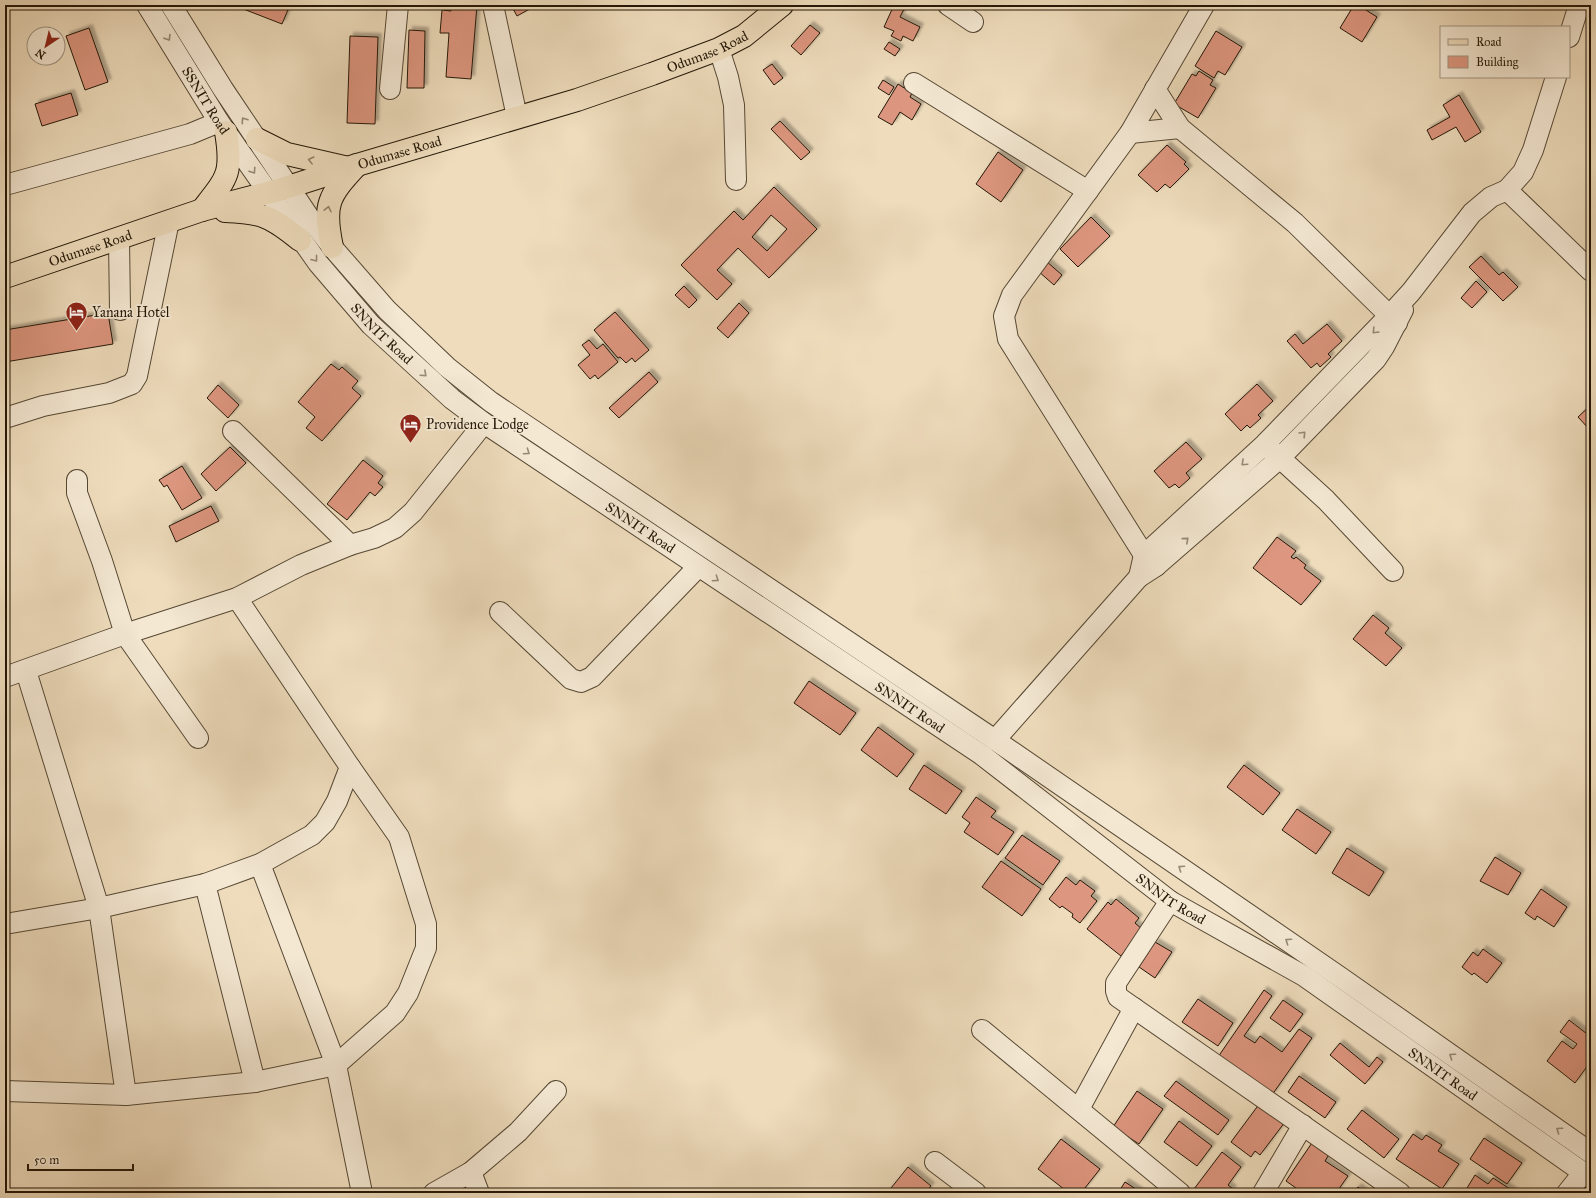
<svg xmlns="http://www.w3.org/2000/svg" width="1596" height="1198" font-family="'IM FELL Great Primer',serif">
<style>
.building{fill:#dd967f;stroke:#231707;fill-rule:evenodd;filter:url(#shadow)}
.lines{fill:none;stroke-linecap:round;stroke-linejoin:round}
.minor-casing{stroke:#564834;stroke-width:22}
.major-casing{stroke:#231707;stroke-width:24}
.minor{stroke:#f4e8d3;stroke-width:20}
.major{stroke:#eedcbc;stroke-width:22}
.oneway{stroke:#968a77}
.oneway2{stroke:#93836b}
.labels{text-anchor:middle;stroke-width:3.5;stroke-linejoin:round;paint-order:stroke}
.street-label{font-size:14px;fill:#231707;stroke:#f4e8d3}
.poi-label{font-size:14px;fill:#231707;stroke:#f4e8d3;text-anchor:start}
</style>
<defs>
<filter id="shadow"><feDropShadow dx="3.5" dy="-3.5" stdDeviation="1" flood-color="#0004"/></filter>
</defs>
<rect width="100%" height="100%" fill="#eedcbc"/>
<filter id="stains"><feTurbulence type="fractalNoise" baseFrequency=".005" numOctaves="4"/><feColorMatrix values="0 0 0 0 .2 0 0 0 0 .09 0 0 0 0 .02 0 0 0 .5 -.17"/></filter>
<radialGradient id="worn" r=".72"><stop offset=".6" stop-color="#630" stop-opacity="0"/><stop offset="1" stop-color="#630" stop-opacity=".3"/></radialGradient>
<g class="building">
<path d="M233,5H290L282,24Z"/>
<path d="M451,5H477L471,79L446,77L449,33H440L442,10L451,11Z"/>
<path d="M511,5H537L517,16Z"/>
<path d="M894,5L904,9L900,17L920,27L913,41L903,36L901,41L891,36L894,31L884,27Z"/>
<path d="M1330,5H1340L1337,10Z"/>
<path d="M1354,5H1358L1377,17L1362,42L1340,28Z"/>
<path d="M810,25L820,33L801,55L791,46Z"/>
<path d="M89,28L108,82L85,90L66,36Z"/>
<path d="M409,30L425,31L424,88H407Z"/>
<path d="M1216,31L1242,47L1225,75L1218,71L1214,78L1195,66Z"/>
<path d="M350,36L378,37L375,124L347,123Z"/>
<path d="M889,42L900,49L895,56L884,49Z"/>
<path d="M772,64L783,78L774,85L763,70Z"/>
<path d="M1199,71L1213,80L1210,85L1216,88L1198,118L1174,104L1192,74L1196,76Z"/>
<path d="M883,80L894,87L889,95L878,88Z"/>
<path d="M898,84L912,93L910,97L921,104L912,120L900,112L892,125L878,117Z"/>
<path d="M71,93L78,115L42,126L35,104Z"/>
<path d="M1459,95L1481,132L1465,142L1456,127L1432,140L1427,130L1450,117L1443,105Z"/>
<path d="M780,121L810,152L801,160L771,129Z"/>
<path d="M1167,145L1186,162L1184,164L1189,169L1170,188L1165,184L1157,192L1138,175Z"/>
<path d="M998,152L1023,170L1001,202L976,184Z"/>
<path d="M774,187L817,229L769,278L738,248L717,270L732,284L717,300L681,265L734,211L743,220ZM771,215L787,229L767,251L752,237Z"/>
<path d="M1091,217L1110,236L1078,267L1060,249Z"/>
<path d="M1481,256L1499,275L1503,272L1518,287L1503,301L1469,267Z"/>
<path d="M1046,261L1062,275L1054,285L1038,271Z"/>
<path d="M1476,281L1487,292L1472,308L1461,298Z"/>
<path d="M684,286L697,300L689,308L675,295Z"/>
<path d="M739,303L749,313L728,338L717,328Z"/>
<path d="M615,312L649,350L635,362L632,358L626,363L620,357L618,358L594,330Z"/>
<path d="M108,313L113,344L5,362V330Z"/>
<path d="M1327,324L1342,341L1328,354L1331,357L1320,367L1317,363L1311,368L1287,341L1295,334L1303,344Z"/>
<path d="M589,340L597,349L603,344L618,362L598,379L595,375L590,379L578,365L590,355L582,345Z"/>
<path d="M331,364L339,370L342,367L358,381L352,388L361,396L322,441L306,428L315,417L298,402Z"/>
<path d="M649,372L658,382L619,418L609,408Z"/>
<path d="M1591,378V389L1586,383Z"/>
<path d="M1257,384L1273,401L1258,415L1261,418L1250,428L1247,425L1241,431L1225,414Z"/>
<path d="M218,385L239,405L228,418L207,398Z"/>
<path d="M1591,405V427L1589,429L1578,417Z"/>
<path d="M1186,442L1202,459L1186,473L1190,478L1179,488L1175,484L1169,488L1154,471Z"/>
<path d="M230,447L246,463L216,491L201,474Z"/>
<path d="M363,460L383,476L378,483L383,487L375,496L370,492L347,520L327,504Z"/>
<path d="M182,466L202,498L182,510L167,485L164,487L159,480Z"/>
<path d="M211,506L219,521L176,542L169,526Z"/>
<path d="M1277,537L1296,551L1291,557L1294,559L1296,557L1306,565L1304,568L1321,581L1301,605L1253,568Z"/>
<path d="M1373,615L1389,628L1385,633L1402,648L1386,666L1353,639Z"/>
<path d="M809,681L856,713L840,735L794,703Z"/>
<path d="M878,727L914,754L897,777L861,750Z"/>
<path d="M924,765L962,791L946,814L909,789Z"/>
<path d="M1244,765L1280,793L1263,815L1227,787Z"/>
<path d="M976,797L996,811L991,817L1014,832L998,855L964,832L970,823L962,817Z"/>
<path d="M1297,809L1331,832L1316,854L1282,830Z"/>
<path d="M1022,835L1060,861L1043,885L1005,858Z"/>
<path d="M1347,848L1384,872L1369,896L1332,873Z"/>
<path d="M1495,857L1521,873L1508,895L1480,881Z"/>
<path d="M1001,861L1041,889L1022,916L982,887Z"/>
<path d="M1066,877L1076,885L1080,880L1095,891L1091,896L1097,901L1080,923L1072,917L1073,914L1062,906L1060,908L1049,899Z"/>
<path d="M1541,889L1567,907L1554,927L1537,916L1535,920L1525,913Z"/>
<path d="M1116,899L1139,918L1135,923L1142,929L1121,956L1087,929L1108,902L1111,905Z"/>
<path d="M1155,942L1172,952L1155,978L1139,967Z"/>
<path d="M1483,949L1502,963L1487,983L1474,973L1472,975L1462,967L1473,952L1478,956Z"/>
<path d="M1264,990L1272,996L1244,1036L1255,1043L1260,1036L1282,1052L1299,1029L1312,1038L1272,1095L1218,1057Z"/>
<path d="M1198,999L1233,1023L1218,1046L1182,1022Z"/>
<path d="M1283,1000L1303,1014L1290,1032L1270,1018Z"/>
<path d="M1569,1020L1591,1037V1061L1575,1083L1547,1061L1562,1041L1573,1049L1577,1044L1560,1032Z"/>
<path d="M1340,1043L1369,1067L1377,1057L1383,1062L1365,1084L1330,1055Z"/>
<path d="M1299,1076L1336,1102L1325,1118L1288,1092Z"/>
<path d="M1176,1081L1229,1120L1218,1135L1164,1096Z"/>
<path d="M1137,1091L1163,1109L1139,1144L1113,1127Z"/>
<path d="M1260,1103L1285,1122L1260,1155L1255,1151L1251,1157L1231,1142Z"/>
<path d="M1362,1110L1399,1139L1384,1158L1347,1129Z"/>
<path d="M1179,1121L1212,1146L1197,1166L1164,1142Z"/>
<path d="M1413,1134L1422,1140L1426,1135L1442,1145L1438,1151L1459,1164L1442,1189L1396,1159Z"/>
<path d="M1316,1137L1333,1148L1325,1161L1348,1176L1336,1193H1303L1286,1181Z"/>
<path d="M1484,1138L1522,1163L1507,1184L1470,1159Z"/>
<path d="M1061,1139L1100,1169L1081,1193H1069L1038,1169Z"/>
<path d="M1222,1152L1241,1167L1228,1185L1233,1189L1230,1193H1200L1194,1189Z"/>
<path d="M908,1167L931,1186L926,1192L928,1193H887Z"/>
<path d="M1475,1175L1488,1184L1493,1178L1516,1193H1464Z"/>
<path d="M1125,1182L1142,1193H1118Z"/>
<path d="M1358,1187L1366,1193H1353Z"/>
</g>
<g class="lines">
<defs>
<g id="minor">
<path id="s1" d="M147,5L219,122L318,263L371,325L452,399L484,423L982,755L1170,901L1304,976L1591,1178"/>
<path d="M171,5L223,89L309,217L332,247L387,310L447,367L491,402L995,740L1340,977L1591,1153"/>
<path d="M493,5L517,117"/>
<path d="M948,5L973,22"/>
<path d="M1569,37L1579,5"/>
<path d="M719,49L728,77L734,105L736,180"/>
<path d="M914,83L1088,191"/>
<path d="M390,89L398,5"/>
<path d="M1155,89L1180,128L1295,223L1397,323"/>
<path d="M1130,133L1180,128"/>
<path d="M5,185L190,134L219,122"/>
<path d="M1507,190L1523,172L1533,150L1556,77"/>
<path d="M119,239L120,310"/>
<path d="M5,418L43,406L109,393L132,384L137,376L169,221"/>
<path d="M233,431L350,545"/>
<path d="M1271,450L1326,500L1393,571"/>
<path d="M77,480V493L102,561L125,634L198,738"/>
<path d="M1156,566L1144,555L1008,339L1004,316L1012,295L1130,133L1204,5"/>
<path d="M1139,577L1144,555L1265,444L1390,315L1411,292L1472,213L1491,197L1507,190L1591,271"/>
<path d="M500,612L571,679L581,682L592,677L698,567"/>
<path d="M26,671L99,908L126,1095"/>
<path d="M5,677L125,634L237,598L301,565L350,545L374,538L395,528L413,512L484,423"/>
<path d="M995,740L1139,577L1156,566L1280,458L1376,359L1384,347L1403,310"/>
<path d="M260,864L336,1065L362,1193"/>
<path d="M205,884L255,1082"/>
<path d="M1170,901L1116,983V991L1118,997L1400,1193"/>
<path d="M5,924L99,908L205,884L260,864L312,835L325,822L337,801L350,767L237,598"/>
<path d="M982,1030L1180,1193"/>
<path d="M5,1091L126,1095L255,1082L336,1065L395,1013L408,993L426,948V924L399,837L350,767"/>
<path d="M1079,1109L1134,1008"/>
<path d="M935,1162L976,1193"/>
<path d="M471,1172L479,1193"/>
<path d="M434,1193L471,1172L518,1132L556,1091"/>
<path d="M1263,1193L1303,1125"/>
<path d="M1567,1193L1583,1173"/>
</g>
<g id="major">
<path d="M257,139L287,154L344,167"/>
<path d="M202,210C227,178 233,174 226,132"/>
<path d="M225,211C262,212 272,217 300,240"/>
<path d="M332,247C323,205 328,196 357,165"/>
<path id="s2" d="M5,277L202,210L279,190L357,165L577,100L652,74L719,49L744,36L782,5"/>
</g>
</defs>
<use href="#minor" class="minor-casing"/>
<use href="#major" class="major-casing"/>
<use href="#minor" class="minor"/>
<use href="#major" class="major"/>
</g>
<defs><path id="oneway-chevron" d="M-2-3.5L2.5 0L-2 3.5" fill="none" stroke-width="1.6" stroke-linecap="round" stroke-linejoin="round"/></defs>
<g class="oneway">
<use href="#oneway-chevron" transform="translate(168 38) rotate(58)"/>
<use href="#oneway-chevron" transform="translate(244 120) rotate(-124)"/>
<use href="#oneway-chevron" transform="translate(253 171) rotate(56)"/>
<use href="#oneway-chevron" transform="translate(315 259) rotate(52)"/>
<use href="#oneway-chevron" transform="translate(1375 331) rotate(134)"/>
<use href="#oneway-chevron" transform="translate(424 374) rotate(42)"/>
<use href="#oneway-chevron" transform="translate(1303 434) rotate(-46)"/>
<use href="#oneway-chevron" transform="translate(527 452) rotate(34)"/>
<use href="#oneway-chevron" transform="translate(1244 463) rotate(137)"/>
<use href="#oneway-chevron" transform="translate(1186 540) rotate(-41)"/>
<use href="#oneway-chevron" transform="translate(716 579) rotate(34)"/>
<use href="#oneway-chevron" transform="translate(1181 868) rotate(-146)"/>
<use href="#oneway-chevron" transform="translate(1288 941) rotate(-146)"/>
<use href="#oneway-chevron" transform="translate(1452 1056) rotate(-145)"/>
<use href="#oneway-chevron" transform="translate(1559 1130) rotate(-145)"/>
</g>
<g class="oneway2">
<use href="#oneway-chevron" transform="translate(311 160) rotate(-166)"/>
<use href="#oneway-chevron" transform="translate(328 209) rotate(-77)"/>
</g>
<defs>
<symbol id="hotel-pin" viewBox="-11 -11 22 30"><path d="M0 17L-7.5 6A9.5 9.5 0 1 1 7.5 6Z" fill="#8f2418" stroke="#f4e8d3"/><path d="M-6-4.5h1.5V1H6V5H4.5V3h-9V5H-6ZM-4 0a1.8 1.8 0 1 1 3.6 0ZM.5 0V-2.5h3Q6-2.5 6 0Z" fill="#fff"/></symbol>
</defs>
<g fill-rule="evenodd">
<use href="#hotel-pin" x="64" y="300" width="25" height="34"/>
<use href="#hotel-pin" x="398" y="412" width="25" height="34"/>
</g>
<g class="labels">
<g class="street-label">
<text dy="5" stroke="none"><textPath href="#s2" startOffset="738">Odumase Road</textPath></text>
<text dy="5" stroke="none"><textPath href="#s1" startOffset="112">SSNIT Road</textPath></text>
<text dy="5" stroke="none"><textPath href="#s2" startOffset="414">Odumase Road</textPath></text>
<text dy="5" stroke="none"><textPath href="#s2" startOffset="90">Odumase Road</textPath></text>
<text dy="5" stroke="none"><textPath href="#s1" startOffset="405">SNNIT Road</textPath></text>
<text dy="5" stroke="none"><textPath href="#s1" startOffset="729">SNNIT Road</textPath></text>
<text dy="5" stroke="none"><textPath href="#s1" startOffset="1053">SNNIT Road</textPath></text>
<text dy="5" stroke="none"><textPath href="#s1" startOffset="1377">SNNIT Road</textPath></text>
<text dy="5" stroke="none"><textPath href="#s1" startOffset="1701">SNNIT Road</textPath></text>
</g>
<g class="poi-label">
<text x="92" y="317">Yanana Hotel</text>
<text x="426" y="429">Providence Lodge</text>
</g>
</g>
<rect width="1596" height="1198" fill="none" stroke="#eedcbc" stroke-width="20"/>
<rect x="6" y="6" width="1584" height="1186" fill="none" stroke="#231707" stroke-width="2"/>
<rect x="10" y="10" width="1576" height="1178" fill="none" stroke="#231707"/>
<rect x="1440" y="26" width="130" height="52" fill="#f4e8d3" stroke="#a09481"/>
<rect x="1448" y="39" width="20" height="6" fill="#eedcbc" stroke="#a09481"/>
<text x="1476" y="46" font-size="12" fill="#231707">Road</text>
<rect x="1448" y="56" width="20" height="12" fill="#dd967f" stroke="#a09481"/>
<text x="1476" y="66" font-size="12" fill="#231707">Building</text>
<g transform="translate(46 46) rotate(215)"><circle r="19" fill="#f4e8d3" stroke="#a09481"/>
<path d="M0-3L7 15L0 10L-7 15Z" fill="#8f2418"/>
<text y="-6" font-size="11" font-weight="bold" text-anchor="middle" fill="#231707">N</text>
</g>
<path d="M28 1164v6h105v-6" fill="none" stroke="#231707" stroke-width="2"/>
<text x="34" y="1164" font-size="12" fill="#231707" stroke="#f4e8d3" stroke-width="3" paint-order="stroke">50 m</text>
<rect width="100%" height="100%" filter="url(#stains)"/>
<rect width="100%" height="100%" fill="url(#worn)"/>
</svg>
